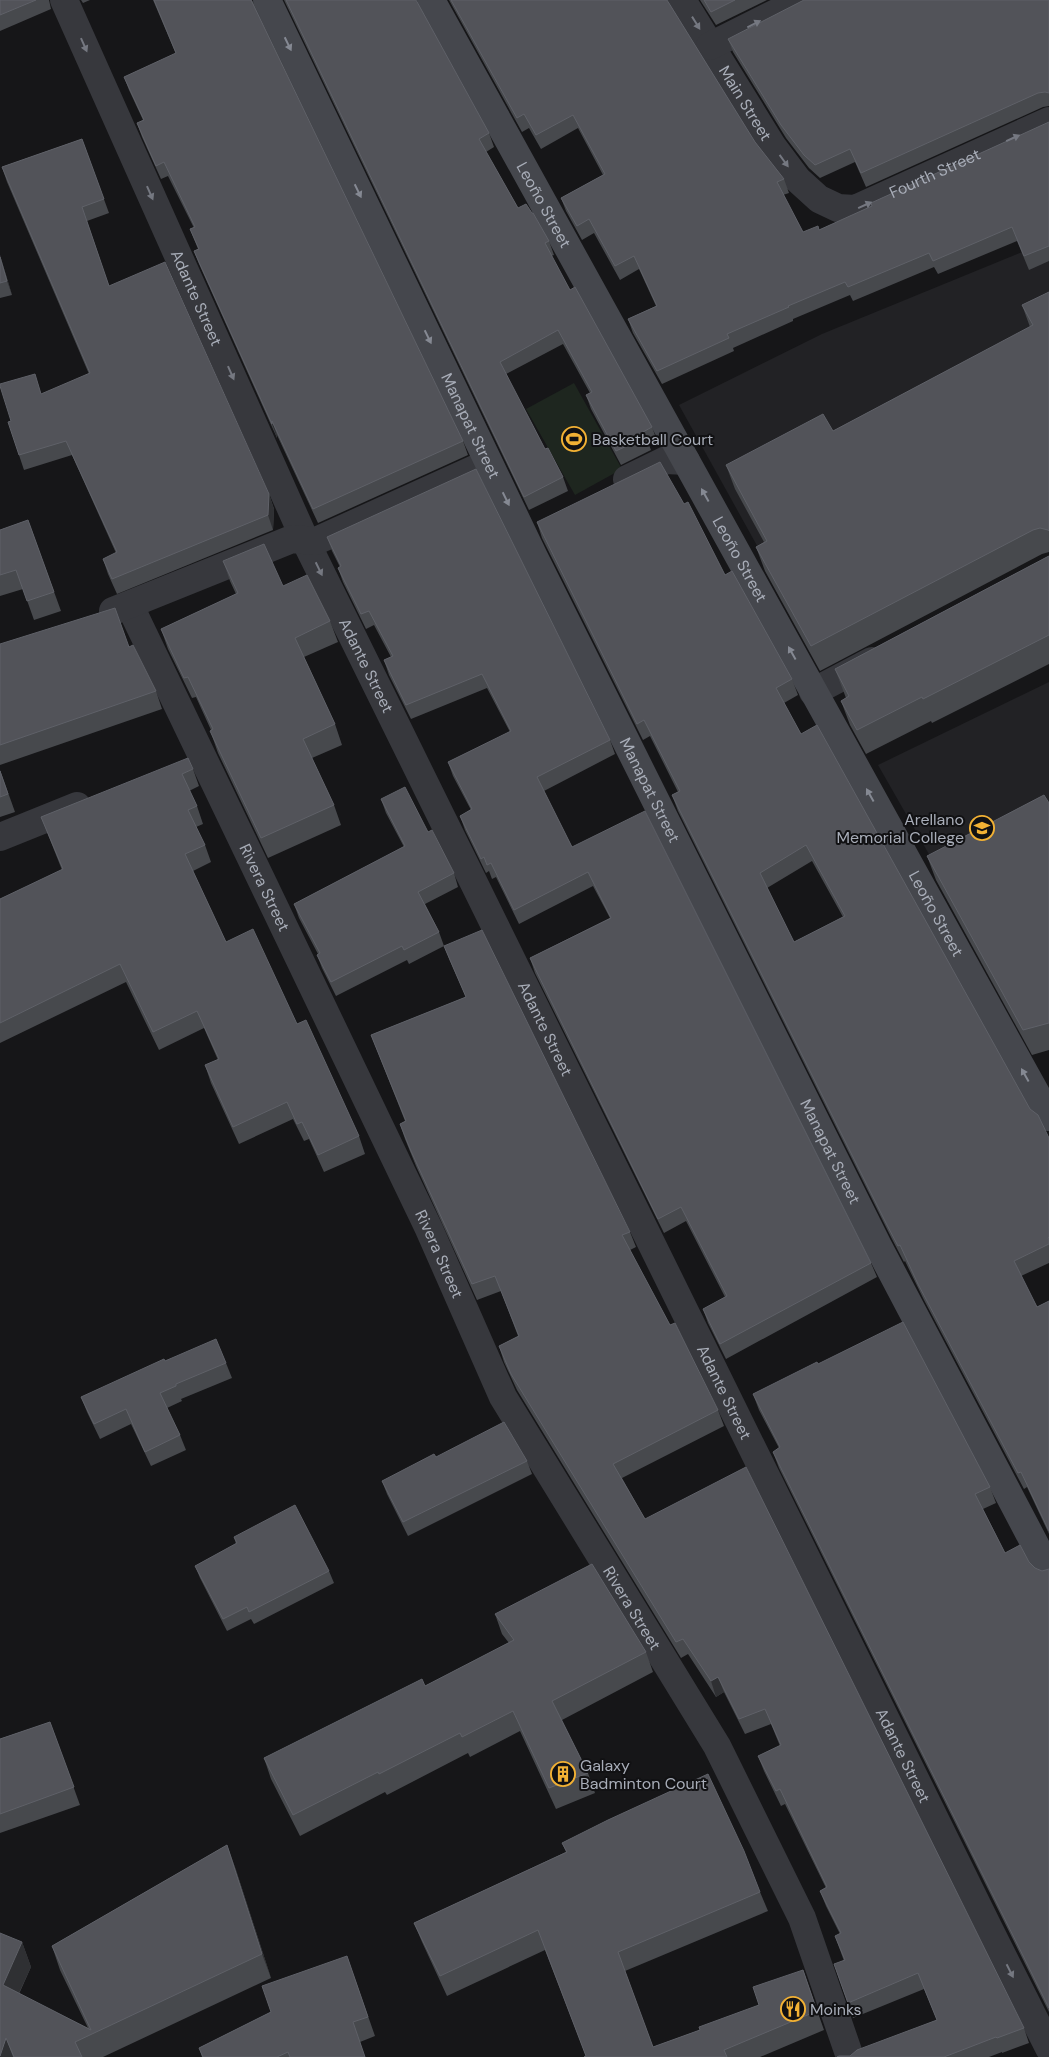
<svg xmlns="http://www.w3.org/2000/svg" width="1049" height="2057" font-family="'DM Sans',sans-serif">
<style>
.built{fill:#222225}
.green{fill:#1e261f}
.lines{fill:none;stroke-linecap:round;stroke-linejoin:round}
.street{stroke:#37383d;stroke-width:28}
.secondary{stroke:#45474d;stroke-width:28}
.wall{fill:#47494d;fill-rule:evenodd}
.shaded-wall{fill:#2f3033}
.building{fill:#525359;stroke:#5f6168;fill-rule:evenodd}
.oneway{fill:#757881}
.oneway2{fill:#858993}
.labels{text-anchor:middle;stroke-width:4;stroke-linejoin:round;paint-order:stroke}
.street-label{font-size:16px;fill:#a8adb8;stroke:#111113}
.poi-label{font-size:16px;fill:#a8adb8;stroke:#111113;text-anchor:start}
</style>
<rect width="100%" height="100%" fill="#161618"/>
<g class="built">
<path d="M1049,241V492L801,625L679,405L822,334Z"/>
<path d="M1049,682V892L974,933L878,765Z"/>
</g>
<path class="green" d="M574,383L622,469L575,495L526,409Z"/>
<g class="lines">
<g class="street">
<path id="s1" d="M64,0L305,540L988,1927L1049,2048"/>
<path id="s2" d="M682,0L773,147L797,179L819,199L838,208L855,209L1049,121"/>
<path d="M710,46L802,0"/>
<path d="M627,479L666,460L686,461"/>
<path id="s3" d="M130,606L429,1229L503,1397L717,1746L802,1918L850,2057"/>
<path d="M113,611L292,539L316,541L488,463"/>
<path d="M813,692L872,661"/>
<path d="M0,837L77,806"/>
</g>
<g class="secondary">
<path id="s4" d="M267,0L534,557L878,1246L1049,1571"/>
<path id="s5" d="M431,0L1049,1117"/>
</g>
</g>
<g class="wall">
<path d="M0,0H49L51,9L0,31Z"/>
<path d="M81,0H90L83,3Z"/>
<path d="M153,0H252L463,441L468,455L318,523L277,435V438L199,264L194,251L198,249L190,229L194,228L168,176L161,179L142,137L137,123L143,120L129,90L124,77L176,54Z"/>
<path d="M284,0H416L489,133L494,147L486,152L518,208L532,213L549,241L554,255L551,256L570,290L652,427L657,441L649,445L651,450L621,465L591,409L586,395L590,393L563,344L506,374L545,449L563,477L568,491L529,510Z"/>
<path d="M449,0H667L755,142L784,179L789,193L783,195L803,232L819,230L872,207L1049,122V261L1029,270L1017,241L938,274L934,267L853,301L850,295L793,319V321L733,348L734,351L662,384L633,333L628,319L656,306L639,269L620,280L594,233L582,240L566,211L561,198L603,175L578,128L541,149L529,128L522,132Z"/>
<path d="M700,0H767L716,25Z"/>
<path d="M1049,0V106L1043,107L866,187L855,162L820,178L809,168L786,138L733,52L728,39Z"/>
<path d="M82,139L109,213L87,221L109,286L269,494L274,509L273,530L117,594L108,574L103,559L116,553L72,455L24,470L19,455L11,421L42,394L89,374L7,182L2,167Z"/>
<path d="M0,255L12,295L0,298Z"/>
<path d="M1049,292V552L1042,554L820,671L765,571L756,547L764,542L735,489L726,465L833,431L1030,327L1022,305Z"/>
<path d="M684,504L725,575L792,679L798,695L784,703L801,734L1030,1109L1049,1138V1263L1021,1276L1037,1307L1049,1301V1534L1027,1487L1024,1489L924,1300L905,1261L904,1262L892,1239L678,811L672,795L678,792L650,736L643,740L542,538L537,522ZM812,861L843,917L794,942L767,888Z"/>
<path d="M28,520L61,611L34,620L23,589L0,596V530Z"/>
<path d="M327,537L610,740L615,754L544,791L572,847L871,1263L877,1277L726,1359L708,1323L703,1309L725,1297L686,1221L664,1233L535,973L530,958L610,918L593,886L519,924L496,877L492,879L489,871L486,873L465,830L460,816L471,810L453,776L448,762L510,732L487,688L411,719L389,675L384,660L391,657L374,625L366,629L343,582L338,568L340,567L332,551Z"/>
<path d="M1049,556V664L932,723L931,721L866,754L850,725L841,701L846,698L835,669L1047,557Z"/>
<path d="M223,561L283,586L330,621L338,642L304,657L335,724L342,745L312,758L334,805L341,825L268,858L218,753L211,733V730L196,697L192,698L168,649L161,629L236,594L230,581Z"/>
<path d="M0,644L129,646L156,691L162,709L0,765Z"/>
<path d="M193,769L199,786L189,791L197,806L203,824L196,827L205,845L211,862L193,871L226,942L297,1024L359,1136L365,1154L324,1172L309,1139L304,1141L293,1119L239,1144L211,1083L205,1065L218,1060L204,1028L159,1050L126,982L0,1043V899L62,870L41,817Z"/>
<path d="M0,770L15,812L0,817Z"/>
<path d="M381,799L428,832L454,873L458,887L425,904L439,932L444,946L409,964L407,960L336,996L322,968L317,955L318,954L299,918L294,904L404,847L386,813Z"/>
<path d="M1049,803V1050L1032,1055L936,880L927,856Z"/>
<path d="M444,946L630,1232L636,1247L630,1250L670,1325L718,1410L724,1426L622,1478L645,1519L1024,2028L1029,2043L1002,2053V2052L989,2057H837L850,2056L937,2020L924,1989L853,2018L834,1964L844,1961L835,1936L840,1934L826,1906L820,1891L826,1888L785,1804L781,1806L764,1771L758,1756L780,1746L771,1724L745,1734L724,1692L716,1697L688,1654L681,1658L517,1390L504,1362L499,1346L518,1336L501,1291L477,1300L416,1166L405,1139L400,1124L405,1121L371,1035L466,997L450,961Z"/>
<path d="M165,1361L226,1363L232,1378L181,1399L182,1401L167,1408L180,1435L186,1450L151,1466L131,1424L100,1439L87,1412L81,1397Z"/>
<path d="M818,1364L990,1487L996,1503L983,1509L1005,1553L1029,1562L1035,1568L1042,1571L1049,1569V2012L779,1468L773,1452L779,1448L759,1410L753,1394Z"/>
<path d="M436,1457L527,1461L532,1474L408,1536L387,1494L382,1481Z"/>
<path d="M234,1537L329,1571L334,1583L254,1624L251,1619L227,1631L200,1578L195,1566L236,1544Z"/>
<path d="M495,1614L646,1652L653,1672L562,1720L588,1773L595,1793L556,1809L520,1731L470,1757L468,1753L387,1795L385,1792L300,1836L271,1779L264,1758L425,1686L509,1643L502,1634Z"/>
<path d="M50,1722L80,1805L0,1833V1739Z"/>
<path d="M562,1843L760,1892L768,1911L625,1971L653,2047L700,2030L759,2005L803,1970L824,2030L760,2057H584L586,2056L545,1950L447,1996L422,1942L414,1923L566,1852Z"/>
<path d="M227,1845L236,1870L271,1978L103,2057H0L22,1942L31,1967L19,1994L88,2028L60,1970L52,1946Z"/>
<path d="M347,1956L375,2036L360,2042L365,2057H202L199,2048L271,2012Z"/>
</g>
<g class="shaded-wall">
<path d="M0,255L12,295L7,281L0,257Z"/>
<path d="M272,421L277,435V438L272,424Z"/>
<path d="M269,494L274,509L273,530L268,515Z"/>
<path d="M718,1677L724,1692L716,1697L711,1681Z"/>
<path d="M227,1845L236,1870L271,1978L262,1954Z"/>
<path d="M22,1942L31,1967L11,2010L3,1985Z"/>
<path d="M6,2038L13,2057H0Z"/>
</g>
<g class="building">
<path d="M0,0H36L0,15Z"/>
<path d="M154,0H251L463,441L313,509L272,421V424L194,251L199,249L190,229L195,227L164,162L156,166L137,123L144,120L124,77L176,53Z"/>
<path d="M286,0H416L489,133L479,139L518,208L526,204L532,213H533L549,241L545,243L570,290L575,287L652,427L643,432L646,437L616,451L586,395L592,392L558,330L500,362L545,449L548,448L563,477L524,497Z"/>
<path d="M451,0H667L755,142L784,179L777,182L803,232L818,226L819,230L872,206L871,203L1049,122V246L1024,256L1012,227L933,261L929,253L848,287L845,282L788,306L789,307L727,334L729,338L657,371L628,319L657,306L634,256L615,266L589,219L577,226L561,198L605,174L573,115L536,135L524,114L517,118Z"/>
<path d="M704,0H735L711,12Z"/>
<path d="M804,0H1049V93L1045,92L1038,93L861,173L850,149L815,165L804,155L781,125L728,39Z"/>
<path d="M82,139L104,199L82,207L109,286L165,262L269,494L268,515L112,579L103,559L117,552L66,441L19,455L8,422L11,421L0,386V384L35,374L41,394L90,373L2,167Z"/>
<path d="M0,257L7,281L0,283Z"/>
<path d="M1049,292V531L1048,530L1040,528L1033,530L811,646L756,547L767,541L726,465L823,414L833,431L1033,325L1022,305Z"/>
<path d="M660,462L684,504L688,502L725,575L732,571L792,679L776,688L801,734L817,725L1030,1109L1038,1115L1049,1138V1237L1048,1238L1049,1240V1244L1014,1261L1037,1307L1049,1301V1531L1021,1472L1018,1473L918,1284L900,1245L898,1246L886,1223L672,795L680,791L644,720L637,724L537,522ZM806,845L845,916L794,942L760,873Z"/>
<path d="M476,469L610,740L537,777L572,847L645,811L871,1263L720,1344L703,1309L727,1296L681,1207L658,1219L530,958L611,918L588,872L514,910L491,863L487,865L484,857L481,859L460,816L472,809L448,762L511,731L482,674L406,705L384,660L393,656L369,611L361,614L338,568L341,566L327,537Z"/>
<path d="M28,520L54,592L27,601L16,570L0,575V530Z"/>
<path d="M264,544L283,586L307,575L330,621L295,638L335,724L303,739L334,805L261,838L211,733L210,731L213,729L188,677L184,678L161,629L238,593L223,561Z"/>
<path d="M1049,556V635L923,699L922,697L857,730L841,701L849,696L835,669L1047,557Z"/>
<path d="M115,608L129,647L133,645L156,691L0,745V644Z"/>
<path d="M188,758L193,769L182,774L197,806L188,810L205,845L185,854L226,942L253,929L297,1024L306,1020L359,1136L318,1155L302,1122L297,1124L287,1102L233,1127L205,1065L219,1059L197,1011L153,1032L120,964L0,1023V899L63,869L41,817Z"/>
<path d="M0,771L8,794L0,797Z"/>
<path d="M405,787L428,832L432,830L454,873L418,892L439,932L404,950L402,946L331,982L317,955L320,953L294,904L405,846L381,799Z"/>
<path d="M1044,795L1049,803V1023L1023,1030L927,856Z"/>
<path d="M482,930L630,1232L622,1235L670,1325L675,1323L718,1410L613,1464L645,1519L746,1467L1024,2028L997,2038L996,2037L944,2057H837L839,2056H850L857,2050L937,2020L918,1973L848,2003L834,1964L845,1960L835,1936L841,1933L820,1891L827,1887L780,1789L776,1791L758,1756L781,1745L765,1709L739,1719L718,1677L711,1681L683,1639L676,1642L511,1374L499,1346L519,1336L495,1276L472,1284L411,1151L400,1124L406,1121L371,1035L466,997L444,946Z"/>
<path d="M903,1322L990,1487L975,1494L1005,1553L1020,1545L1029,1562L1035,1568L1042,1571L1049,1569V2008L773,1452L780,1447L753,1394L817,1362L818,1364Z"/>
<path d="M216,1339L226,1363L176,1384V1386L160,1393L180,1435L145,1452L126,1409L94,1424L81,1397L164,1359L165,1361Z"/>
<path d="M504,1422L527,1461L403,1522L382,1481L434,1454L436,1457Z"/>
<path d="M295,1505L329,1571L249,1612L247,1607L223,1619L195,1566L237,1543L234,1537Z"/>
<path d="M592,1564L646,1652L552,1701L588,1773L549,1788L513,1711L462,1737L460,1733L379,1774L378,1772L293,1815L264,1758L422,1679L425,1686L514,1640L495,1614Z"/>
<path d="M50,1722L74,1787L0,1814V1739Z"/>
<path d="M708,1774L744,1851L760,1892L618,1952L653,2047L700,2030L699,2027L759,2005L753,1987L803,1970L817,2011L724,2050L727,2057H584L586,2056L538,1930L440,1976L414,1923L567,1852L562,1843L608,1820Z"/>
<path d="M227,1845L262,1954L75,2042L82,2057H14L6,2038L0,2056V1933L22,1942L3,1985L91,2030L52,1946Z"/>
<path d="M347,1956L368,2017L353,2022L365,2057H290L288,2052L277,2057H203L199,2048L271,2012L262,1986Z"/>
</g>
<defs><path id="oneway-solid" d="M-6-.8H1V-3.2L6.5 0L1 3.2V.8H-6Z" transform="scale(1.25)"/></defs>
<g class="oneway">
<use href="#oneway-solid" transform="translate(696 23) rotate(58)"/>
<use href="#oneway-solid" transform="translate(754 24) rotate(-27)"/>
<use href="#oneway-solid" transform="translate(84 45) rotate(66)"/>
<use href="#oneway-solid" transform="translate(1013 138) rotate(-24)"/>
<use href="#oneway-solid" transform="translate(784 161) rotate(54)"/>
<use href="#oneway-solid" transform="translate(150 193) rotate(66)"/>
<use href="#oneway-solid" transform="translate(865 205) rotate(-24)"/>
<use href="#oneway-solid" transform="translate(231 373) rotate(66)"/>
<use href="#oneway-solid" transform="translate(319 569) rotate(64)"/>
<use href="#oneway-solid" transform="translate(1010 1971) rotate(63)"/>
</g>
<g class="oneway2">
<use href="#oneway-solid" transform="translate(288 44) rotate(64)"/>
<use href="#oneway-solid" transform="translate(358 191) rotate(64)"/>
<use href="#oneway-solid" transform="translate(428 337) rotate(64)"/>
<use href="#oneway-solid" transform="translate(705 495) rotate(-119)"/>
<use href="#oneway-solid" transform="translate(506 499) rotate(64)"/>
<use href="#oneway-solid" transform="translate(792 653) rotate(-119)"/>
<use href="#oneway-solid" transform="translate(870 795) rotate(-119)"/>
<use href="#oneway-solid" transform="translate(1025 1075) rotate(-119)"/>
</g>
<defs>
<symbol id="stadium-ring" viewBox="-11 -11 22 22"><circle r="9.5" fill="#111113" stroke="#f2b134" stroke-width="1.5"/><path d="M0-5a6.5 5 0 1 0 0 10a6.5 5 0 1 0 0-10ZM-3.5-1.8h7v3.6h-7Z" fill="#f2b134"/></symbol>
<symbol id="university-ring" viewBox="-11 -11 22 22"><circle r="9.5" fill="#111113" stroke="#f2b134" stroke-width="1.5"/><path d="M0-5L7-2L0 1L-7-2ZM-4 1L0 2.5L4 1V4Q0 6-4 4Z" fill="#f2b134"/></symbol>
<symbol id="building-ring" viewBox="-11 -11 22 22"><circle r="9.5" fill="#111113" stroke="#f2b134" stroke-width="1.5"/><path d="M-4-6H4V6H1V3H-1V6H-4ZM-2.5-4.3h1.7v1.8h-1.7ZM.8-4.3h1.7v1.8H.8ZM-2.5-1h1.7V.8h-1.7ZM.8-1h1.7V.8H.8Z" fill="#f2b134"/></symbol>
<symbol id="restaurant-ring" viewBox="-11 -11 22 22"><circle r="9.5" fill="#111113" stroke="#f2b134" stroke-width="1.5"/><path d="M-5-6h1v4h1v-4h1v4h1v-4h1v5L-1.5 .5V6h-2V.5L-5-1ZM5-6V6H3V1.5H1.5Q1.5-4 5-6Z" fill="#f2b134"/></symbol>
</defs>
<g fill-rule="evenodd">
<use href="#stadium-ring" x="560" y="425" width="28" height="28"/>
<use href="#university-ring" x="968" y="814" width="28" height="28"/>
<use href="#building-ring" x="549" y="1760" width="28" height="28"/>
<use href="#restaurant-ring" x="779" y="1995" width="28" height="28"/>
</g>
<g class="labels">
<g class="street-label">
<text dy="6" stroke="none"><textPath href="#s2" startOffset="121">Main Street</textPath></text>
<text dy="6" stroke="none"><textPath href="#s2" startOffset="368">Fourth Street</textPath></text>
<text dy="6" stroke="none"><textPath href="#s5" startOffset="234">Leoño Street</textPath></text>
<text dy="6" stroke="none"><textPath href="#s1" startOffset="326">Adante Street</textPath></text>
<text dy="6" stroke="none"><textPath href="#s4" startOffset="472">Manapat Street</textPath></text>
<text dy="6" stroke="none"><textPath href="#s5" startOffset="639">Leoño Street</textPath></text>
<text dy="6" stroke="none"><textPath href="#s1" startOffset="731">Adante Street</textPath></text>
<text dy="6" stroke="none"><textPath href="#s4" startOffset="878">Manapat Street</textPath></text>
<text dy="6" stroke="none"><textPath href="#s3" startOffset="312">Rivera Street</textPath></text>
<text dy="6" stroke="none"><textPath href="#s5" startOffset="1044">Leoño Street</textPath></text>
<text dy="6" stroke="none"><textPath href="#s1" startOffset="1136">Adante Street</textPath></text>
<text dy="6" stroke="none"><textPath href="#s4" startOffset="1282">Manapat Street</textPath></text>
<text dy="6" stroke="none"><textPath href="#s3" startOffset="718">Rivera Street</textPath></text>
<text dy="6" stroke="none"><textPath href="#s1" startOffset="1541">Adante Street</textPath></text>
<text dy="6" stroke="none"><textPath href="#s3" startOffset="1122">Rivera Street</textPath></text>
<text dy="6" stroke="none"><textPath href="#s1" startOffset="1946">Adante Street</textPath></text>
</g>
<g class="poi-label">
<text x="592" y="445">Basketball Court</text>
<text x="964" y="825" text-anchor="end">Arellano<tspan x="964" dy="18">Memorial College</tspan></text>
<text x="580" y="1771">Galaxy<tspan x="580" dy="18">Badminton Court</tspan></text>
<text x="810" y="2015">Moinks</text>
</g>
</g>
</svg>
